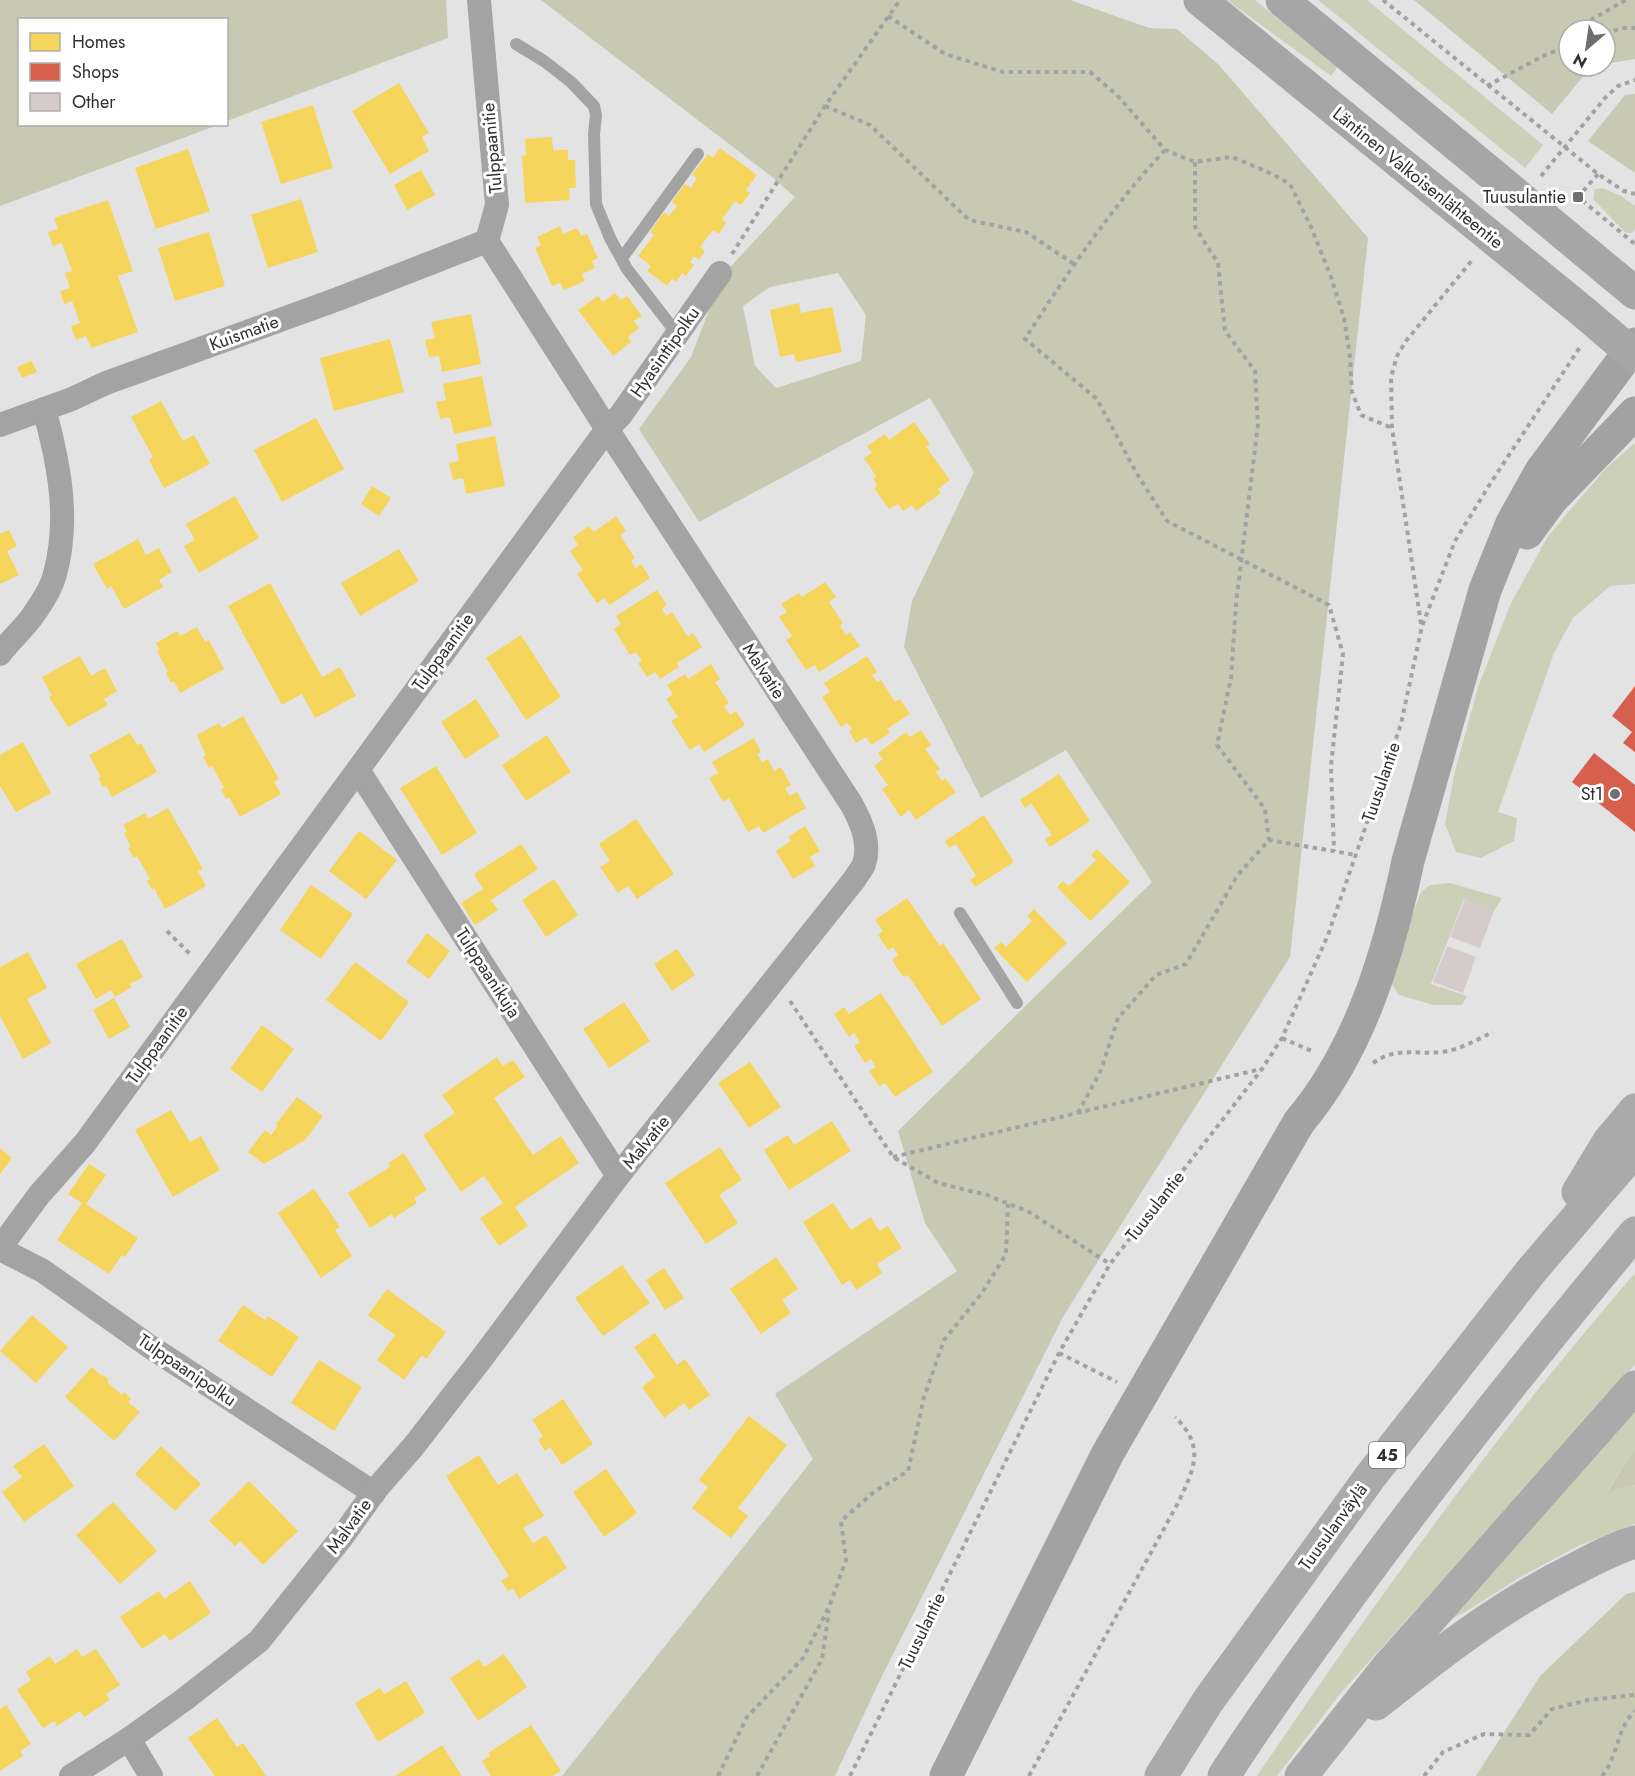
<svg xmlns="http://www.w3.org/2000/svg" width="1635" height="1776" font-family="Jost,sans-serif">
<style>
.green{fill:#cdd0b9}
.forest{fill:#c7c9b3;fill-rule:evenodd}
.homes{fill:#f6d55c}
.shops{fill:#d6604d}
.building{fill:#d5cbcb}
.lines{fill:none;stroke-linecap:round;stroke-linejoin:round}
.path{stroke:#a2a2a2;stroke-width:4;stroke-dasharray:4.5 4.5;stroke-linecap:butt}
.service{stroke:#a3a3a3;stroke-width:12}
.minor{stroke:#a3a3a3;stroke-width:24}
.secondary{stroke:#a3a2a3;stroke-width:33}
.primary{stroke:#a7a6a6;stroke-width:33}
.motorway{stroke:#abaaaa;stroke-width:33}
.poi-dot{fill:#706f70;stroke:#fff;stroke-width:2}
.labels{text-anchor:middle;stroke-width:6;stroke-linejoin:round;paint-order:stroke}
.shield{fill:#fff;stroke:#706f70;stroke-width:1.5}
.shield-label{font-size:16px;font-weight:bold;fill:#323132}
.street-label{font-size:18px;fill:#323132;stroke:#fff}
.poi-label{font-size:18px;fill:#323132;stroke:#fff;text-anchor:end}
</style>
<rect width="100%" height="100%" fill="#e4e3e4"/>
<g class="green">
<path d="M1227,0H1255L1338,66L1331,76Z"/>
<path d="M1318,0H1367L1543,145L1525,168Z"/>
<path d="M1603,188L1621,196L1635,206V229L1632,233H1626L1593,199L1595,189Z"/>
<path d="M1635,443V584L1610,586L1573,618L1554,653L1498,812L1517,818L1514,841L1481,858L1456,852L1445,824L1454,775L1478,687L1511,603L1548,536L1606,468Z"/>
<path d="M1450,883L1502,898L1494,911L1464,899L1431,984L1467,996L1462,1005H1433L1399,995L1388,979L1421,892L1430,885Z"/>
<path d="M1635,1273V1365L1340,1694L1277,1776H1257C1374,1602 1498,1431 1635,1273Z"/>
<path d="M1635,1412V1447L1608,1490L1635,1485V1524L1578,1546L1519,1578L1467,1611L1446,1622L1525,1530Z"/>
</g>
<g class="forest">
<path d="M0,0H446L448,38L227,121L226,20H20V124L218,125L0,206Z"/>
<path d="M541,0H1070L1149,28L1177,29L1219,65L1368,238L1290,957L1064,1315L880,1680L835,1776H562L813,1459L775,1394L957,1271L925,1223L898,1131L1152,882L1066,750L981,798L904,647L912,601L974,472L930,398L699,522L639,429L691,357L722,276L795,197L772,177ZM838,273L866,315L861,361L776,388L755,366L743,306L770,287Z"/>
<path d="M1414,0H1635V59L1605,64V30H1569V66H1595L1591,67L1552,114Z"/>
<path d="M1635,94V173L1588,141L1625,95Z"/>
<path d="M1635,1447V1485L1608,1491Z"/>
<path d="M1635,1592V1776H1476L1540,1676L1626,1594Z"/>
</g>
<g class="homes">
<path d="M399,83L429,133L422,137L429,151L390,174L352,111Z"/>
<path d="M313,105L333,168L281,184L261,122Z"/>
<path d="M552,137L553,150H568V160H575L576,188H569L570,200L525,203L522,156L526,155L525,139Z"/>
<path d="M720,148L757,175L746,190L750,193L741,205L735,201L722,219L726,223L719,234L713,230L700,247L705,251L699,260L694,256L690,262L694,265L686,276L682,273L676,282L672,279L667,286L647,271L651,266L638,256L654,235L650,232L664,212L669,216L677,206L672,202L685,184L691,188L697,178L692,175L708,154L713,158Z"/>
<path d="M188,149L210,211L156,229L135,168Z"/>
<path d="M421,170L435,195L407,210L394,185Z"/>
<path d="M301,199L318,252L268,268L251,215Z"/>
<path d="M108,200L133,271L118,276L138,332L91,348L86,336L76,340L71,326L80,323L72,301L64,304L60,291L70,288L65,273L72,271L62,243L53,246L48,232L58,229L54,218Z"/>
<path d="M560,226L563,234L577,228L581,236L587,234L598,258L592,261L595,268L582,274L585,281L564,290L560,283L552,286L535,248L541,245L537,237Z"/>
<path d="M209,232L225,286L175,301L158,248Z"/>
<path d="M615,293L621,300L627,296L642,316L634,321L639,328L628,337L631,342L613,356L578,310L598,296L603,302Z"/>
<path d="M799,303L801,313L832,307L842,352L796,362L794,354L780,357L770,310Z"/>
<path d="M471,314L481,364L442,372L439,356L429,357L425,340L435,338L431,322Z"/>
<path d="M390,339L404,392L334,411L320,358Z"/>
<path d="M32,361L37,372L22,378L17,367Z"/>
<path d="M482,376L492,426L454,434L450,417L440,419L436,402L446,400L443,384Z"/>
<path d="M161,401L183,441L194,435L210,464L164,488L149,460L153,457L131,417Z"/>
<path d="M316,418L344,469L282,502L254,450Z"/>
<path d="M914,422L930,444L926,447L950,480L938,489L941,493L916,511L912,505L903,511L898,504L889,509L874,488L877,485L873,479L876,476L864,458L872,453L867,446L885,434L889,440Z"/>
<path d="M495,436L505,486L466,494L463,478L453,480L449,463L459,461L456,444Z"/>
<path d="M372,486L391,498L379,516L361,504Z"/>
<path d="M235,496L259,538L199,573L184,546L195,540L186,524Z"/>
<path d="M616,516L626,531L620,535L635,558L631,561L636,568L641,564L650,578L610,605L604,598L597,603L577,574L583,570L570,551L578,545L573,537L589,526L594,532Z"/>
<path d="M9,530L17,546L7,551L19,575L0,584V534Z"/>
<path d="M138,539L146,555L159,548L172,572L159,580L163,587L124,609L111,586L107,589L93,564Z"/>
<path d="M399,549L419,581L360,616L341,583Z"/>
<path d="M825,582L836,597L829,602L843,623L840,626L846,635L850,632L860,646L819,672L815,665L806,670L786,640L792,636L779,617L787,612L781,604L799,593L802,597Z"/>
<path d="M270,583L322,677L340,667L356,696L315,718L302,694L282,705L228,606Z"/>
<path d="M657,590L667,605L662,609L666,616L672,612L688,637L693,633L702,647L677,663L679,667L660,679L655,672L647,677L638,663L642,661L636,652L630,655L614,629L621,624L616,616Z"/>
<path d="M197,627L205,642L209,640L224,669L180,693L174,681L171,683L166,673L168,672L157,651L159,649L156,643L177,631L180,636Z"/>
<path d="M521,635L561,697L526,720L486,658Z"/>
<path d="M80,656L91,676L105,668L117,691L104,699L108,705L68,727L49,697L52,696L42,677Z"/>
<path d="M867,656L877,672L872,675L877,682L881,680L895,702L900,699L910,714L887,729L890,733L871,745L866,737L856,743L849,731L852,729L847,723L841,727L822,697L830,692L824,683Z"/>
<path d="M711,664L720,679L715,682L729,703L724,706L730,715L736,711L745,725L704,752L699,744L690,750L671,721L678,717L666,699L673,694L667,685L685,674L688,679Z"/>
<path d="M476,699L500,736L465,759L441,722Z"/>
<path d="M243,716L279,779L274,782L281,794L240,817L229,797L226,799L221,789L224,788L212,766L209,768L203,757L206,756L197,735L219,723L222,728Z"/>
<path d="M921,730L931,745L925,749L940,769L936,772L942,781L945,778L956,792L916,820L909,810L901,817L882,789L888,785L874,766L883,759L878,753L906,732L910,737Z"/>
<path d="M130,733L137,745L141,743L157,772L112,797L106,786L103,787L98,778L101,777L89,755Z"/>
<path d="M547,735L571,772L526,801L502,765Z"/>
<path d="M754,738L761,752L757,754L762,762L768,759L774,771L781,767L791,785L785,788L790,796L797,792L806,808L763,833L759,826L748,832L729,798L723,802L709,778L718,773L712,762Z"/>
<path d="M23,742L51,793L16,812L0,786V755Z"/>
<path d="M436,766L477,833L442,855L400,788Z"/>
<path d="M1059,774L1090,821L1050,847L1045,839L1052,835L1031,803L1025,808L1020,800Z"/>
<path d="M168,808L203,869L198,871L206,886L165,909L154,888L152,890L147,881L150,879L137,856L134,858L128,848L131,847L124,833L127,832L123,825L145,813L148,819Z"/>
<path d="M984,815L1014,862L975,887L970,880L976,876L956,844L949,848L945,841Z"/>
<path d="M636,819L674,874L637,899L628,886L618,893L600,867L610,861L599,844Z"/>
<path d="M805,826L820,851L810,857L815,866L793,879L776,851L791,841L788,837Z"/>
<path d="M359,831L397,860L366,899L329,871Z"/>
<path d="M521,844L538,869L491,900L498,910L475,925L461,903L483,889L474,874Z"/>
<path d="M1097,849L1130,882L1090,921L1057,887L1063,881L1069,886L1096,860L1091,855Z"/>
<path d="M554,879L578,915L546,937L522,900Z"/>
<path d="M311,885L353,914L321,959L280,930Z"/>
<path d="M907,898L940,946L943,943L981,999L942,1026L908,975L903,977L892,960L898,955L893,947L888,950L878,935L883,931L875,920Z"/>
<path d="M1034,909L1067,943L1027,982L994,948L1001,942L1006,947L1032,921L1027,916Z"/>
<path d="M427,933L450,951L429,979L406,962Z"/>
<path d="M122,939L143,977L130,984L132,987L115,997L111,990L96,999L76,964Z"/>
<path d="M677,949L695,975L672,991L654,964Z"/>
<path d="M28,952L47,988L27,999L51,1043L23,1059L0,1016V967Z"/>
<path d="M355,962L409,1002L381,1041L326,1000Z"/>
<path d="M881,993L933,1072L895,1097L885,1083L879,1086L869,1071L876,1067L871,1059L865,1063L854,1046L860,1042L854,1033L849,1037L834,1014L844,1007L849,1014Z"/>
<path d="M114,998L130,1027L109,1039L93,1010Z"/>
<path d="M624,1002L650,1041L609,1068L583,1029Z"/>
<path d="M262,1025L294,1049L262,1092L230,1069Z"/>
<path d="M497,1057L503,1066L513,1060L525,1077L494,1098L533,1155L561,1136L579,1163L515,1207L528,1226L499,1246L480,1218L503,1203L484,1176L461,1192L423,1135L455,1113L442,1095Z"/>
<path d="M750,1062L781,1107L749,1128L718,1083Z"/>
<path d="M297,1097L323,1116L305,1140L264,1164L248,1152L265,1130L271,1135L278,1126L276,1124Z"/>
<path d="M171,1110L190,1142L201,1136L220,1170L173,1197L135,1130Z"/>
<path d="M832,1121L851,1151L789,1190L764,1150L788,1135L794,1145Z"/>
<path d="M720,1147L742,1180L719,1195L738,1223L706,1244L665,1183Z"/>
<path d="M0,1148L12,1158L0,1174Z"/>
<path d="M404,1153L427,1190L414,1198L417,1203L394,1218L392,1214L370,1228L348,1193L390,1167L388,1163Z"/>
<path d="M89,1164L106,1175L86,1204L138,1238L125,1257L122,1255L109,1274L57,1240L82,1203L68,1194Z"/>
<path d="M314,1189L340,1227L335,1230L352,1256L321,1278L278,1213Z"/>
<path d="M833,1203L851,1230L871,1217L879,1231L888,1226L902,1248L877,1264L882,1273L856,1290L850,1280L842,1285L803,1222Z"/>
<path d="M776,1257L798,1289L782,1300L791,1313L761,1334L730,1289Z"/>
<path d="M622,1265L650,1303L603,1336L575,1298Z"/>
<path d="M664,1268L684,1298L665,1310L646,1280Z"/>
<path d="M387,1289L446,1332L426,1359L422,1355L404,1380L377,1360L395,1335L368,1315Z"/>
<path d="M243,1305L265,1320L268,1316L299,1337L272,1377L218,1341Z"/>
<path d="M32,1315L68,1347L36,1383L0,1351Z"/>
<path d="M655,1333L677,1365L685,1359L710,1395L689,1410L684,1403L664,1418L642,1387L655,1377L634,1347Z"/>
<path d="M319,1360L362,1387L334,1431L291,1403Z"/>
<path d="M92,1367L103,1377L104,1375L109,1380L107,1382L122,1395L124,1392L131,1399L128,1402L140,1412L114,1441L65,1397Z"/>
<path d="M563,1399L593,1444L562,1465L550,1447L545,1451L538,1440L543,1436L532,1420Z"/>
<path d="M749,1416L787,1445L738,1508L748,1516L731,1538L692,1508L708,1487L699,1480Z"/>
<path d="M44,1444L74,1486L24,1522L2,1492L22,1477L13,1466Z"/>
<path d="M161,1446L201,1484L175,1511L135,1474Z"/>
<path d="M479,1455L498,1485L517,1473L544,1516L523,1528L533,1543L546,1535L567,1568L519,1599L513,1588L508,1591L501,1581L509,1576L446,1476Z"/>
<path d="M606,1469L637,1513L604,1537L573,1492Z"/>
<path d="M249,1481L298,1531L263,1565L240,1541L235,1546L209,1521Z"/>
<path d="M113,1502L157,1551L120,1584L76,1535Z"/>
<path d="M190,1581L211,1613L170,1641L165,1634L142,1649L120,1617L159,1591L164,1599Z"/>
<path d="M77,1649L82,1657L96,1649L120,1685L106,1694L110,1700L84,1717L80,1711L57,1726L54,1721L43,1728L17,1690L31,1680L26,1672L50,1656L55,1664Z"/>
<path d="M504,1654L527,1687L478,1721L450,1678L479,1659L484,1667Z"/>
<path d="M406,1681L425,1713L378,1742L355,1703L380,1688L384,1694Z"/>
<path d="M6,1705L31,1744L20,1751L23,1756L0,1771V1709Z"/>
<path d="M217,1718L237,1747L243,1743L266,1776H215L188,1738Z"/>
<path d="M531,1725L561,1771L552,1776H491L482,1761L490,1756L488,1753Z"/>
<path d="M442,1745L462,1776H395Z"/>
</g>
<g class="shops">
<path d="M1635,686V752L1623,743L1632,732L1612,716Z"/>
<path d="M1594,753L1635,785V832L1572,782Z"/>
</g>
<g class="building">
<path d="M1465,899L1494,911L1480,948L1450,937Z"/>
<path d="M1447,946L1476,957L1463,993L1433,982Z"/>
</g>
<g class="lines">
<g class="path">
<path d="M1383,0L1598,174L1624,191L1635,194"/>
<path d="M888,16L945,54L1003,72H1090L1117,95L1165,150L1195,162L1232,157L1270,173L1290,184L1311,227L1331,277L1344,318L1350,357L1352,392L1361,415L1392,428"/>
<path d="M1592,30V19L1626,0"/>
<path d="M1605,33L1624,28H1635"/>
<path d="M1487,86L1545,55L1569,46"/>
<path d="M825,106L870,125L969,220L1026,232L1074,264"/>
<path d="M1165,150C1111,208 1068,272 1025,339L1097,399L1137,474L1167,521L1329,605L1343,654L1331,766L1334,851"/>
<path d="M1195,162V227L1218,263L1225,331L1255,371L1258,424L1236,604L1231,678L1217,745L1265,809L1269,840"/>
<path d="M1598,174L1578,197L1635,244"/>
<path d="M1541,176L1605,98L1618,86L1635,80"/>
<path d="M732,254L825,106L900,0"/>
<path d="M1421,624L1392,428L1391,377L1397,356L1406,341L1473,259"/>
<path d="M167,931L192,956"/>
<path d="M790,1001L893,1157L938,1183L987,1195L1029,1212L1110,1264"/>
<path d="M1282,1038L1314,1052"/>
<path d="M1373,1063C1398,1046 1414,1055 1441,1052C1460,1050 1476,1040 1493,1032"/>
<path d="M1078,1113L1101,1070L1118,1018L1156,975L1186,964L1237,876L1269,840L1356,855"/>
<path d="M893,1157L1261,1069"/>
<path d="M1059,1353L1117,1382"/>
<path d="M718,1776L747,1717L803,1658L829,1607L846,1560L841,1521L874,1492L908,1471L924,1397L944,1340L982,1293L1006,1254L1008,1204"/>
<path d="M757,1776L822,1659L829,1611"/>
<path d="M850,1776L1059,1353L1110,1264L1262,1069L1282,1038L1328,935L1401,724L1422,626L1455,541L1490,484L1580,347"/>
<path d="M1029,1776L1178,1503C1194,1469 1206,1447 1175,1417"/>
<path d="M1424,1776L1443,1752L1484,1734L1529,1735L1552,1709L1588,1700L1635,1695"/>
<path d="M1602,1776C1618,1757 1617,1727 1635,1711"/>
</g>
<g class="service">
<path d="M516,44L544,61L571,82L594,106L596,115L594,134L596,204L610,238L627,269L678,335"/>
<path d="M622,258L698,154"/>
<path d="M960,913L1017,1003"/>
</g>
<g class="minor">
<path d="M0,425L72,399L106,383L338,299L487,241"/>
<path d="M0,654C11,639 26,627 36,611C43,601 52,586 55,574C70,519 59,463 44,409"/>
<path d="M358,770L618,1176"/>
<path d="M0,1248L39,1195L85,1143L607,429L487,241L497,205L479,0"/>
<path d="M0,1249L43,1271L149,1346L374,1493"/>
<path d="M129,1739L151,1776"/>
<path d="M71,1776L129,1739L185,1699L259,1641L342,1537L377,1488L413,1447L482,1358L618,1176L854,880C857,875 862,869 864,864C871,843 861,822 852,805L607,429L620,416L720,273"/>
</g>
<g class="secondary">
<path d="M1527,533L1552,499L1635,413"/>
<path d="M946,1776L1108,1453L1299,1122C1360,1050 1389,952 1408,861L1485,590L1512,523L1541,471L1635,344"/>
</g>
<g class="primary">
<path d="M1200,0L1581,310L1635,356"/>
<path d="M1282,0L1635,293"/>
</g>
<g class="motorway">
<path d="M1578,1192L1609,1141L1635,1110"/>
<path d="M1376,1704C1440,1653 1503,1604 1577,1568C1596,1558 1615,1548 1635,1542"/>
<path d="M1161,1776L1208,1701L1370,1477L1532,1270L1635,1150"/>
<path d="M1224,1776C1261,1717 1303,1661 1343,1605C1436,1477 1534,1354 1635,1233"/>
<path d="M1301,1776L1386,1669L1635,1387"/>
</g>
</g>
<g class="poi-dot">
<rect x="1572" y="191" width="12" height="12" rx="3"/>
<circle cx="1615" cy="794" r="6"/>
</g>
<g class="labels">
<rect class="shield" x="1369" y="1442" width="36" height="26" rx="4.5"/>
<g class="shield-label">
<text x="1387" y="1461">45</text>
</g>
<g class="street-label">
<text transform="translate(492 148) rotate(-95)" y="6">Tulppaanitie</text>
<text transform="translate(1418 178) rotate(39)" y="6">Läntinen Valkoisenlähteentie</text>
<text transform="translate(244 333) rotate(-20)" y="6">Kuismatie</text>
<text transform="translate(665 352) rotate(-55)" y="6">Hyasinttipolku</text>
<text transform="translate(443 652) rotate(-54)" y="6">Tulppaanitie</text>
<text transform="translate(764 671) rotate(57)" y="6">Malvatie</text>
<text transform="translate(1381 782) rotate(-71)" y="6">Tuusulantie</text>
<text transform="translate(488 973) rotate(57)" y="6">Tulppaanikuja</text>
<text transform="translate(157 1045) rotate(-54)" y="6">Tulppaanitie</text>
<text transform="translate(646 1142) rotate(-51)" y="6">Malvatie</text>
<text transform="translate(1155 1206) rotate(-52)" y="6">Tuusulantie</text>
<text transform="translate(187 1370) rotate(34)" y="6">Tulppaanipolku</text>
<text transform="translate(349 1526) rotate(-54)" y="6">Malvatie</text>
<text transform="translate(1333 1527) rotate(-54)" y="6">Tuusulanväylä</text>
<text transform="translate(922 1631) rotate(-64)" y="6">Tuusulantie</text>
</g>
<g class="poi-label">
<text x="1566" y="203">Tuusulantie</text>
<text x="1603" y="800">St1</text>
</g>
</g>
<rect x="18" y="18" width="210" height="108" fill="#ffffff" stroke="#adadad" stroke-width="1.5"/>
<rect x="30" y="33" width="30" height="18" fill="#f6d55c" stroke="#adadad" stroke-width="1.5"/>
<text x="72" y="48" font-size="18" fill="#323132">Homes</text>
<rect x="30" y="63" width="30" height="18" fill="#d6604d" stroke="#adadad" stroke-width="1.5"/>
<text x="72" y="78" font-size="18" fill="#323132">Shops</text>
<rect x="30" y="93" width="30" height="18" fill="#d5cbcb" stroke="#adadad" stroke-width="1.5"/>
<text x="72" y="108" font-size="18" fill="#323132">Other</text>
<g transform="translate(1587 48) rotate(209)"><circle r="28" fill="#ffffff" stroke="#adadad" stroke-width="1.5"/>
<path d="M0-4.5L10 22L0 15L-10 22Z" fill="#706f70"/>
<text y="-9" font-size="16" font-weight="bold" text-anchor="middle" fill="#323132">N</text>
</g>
</svg>
